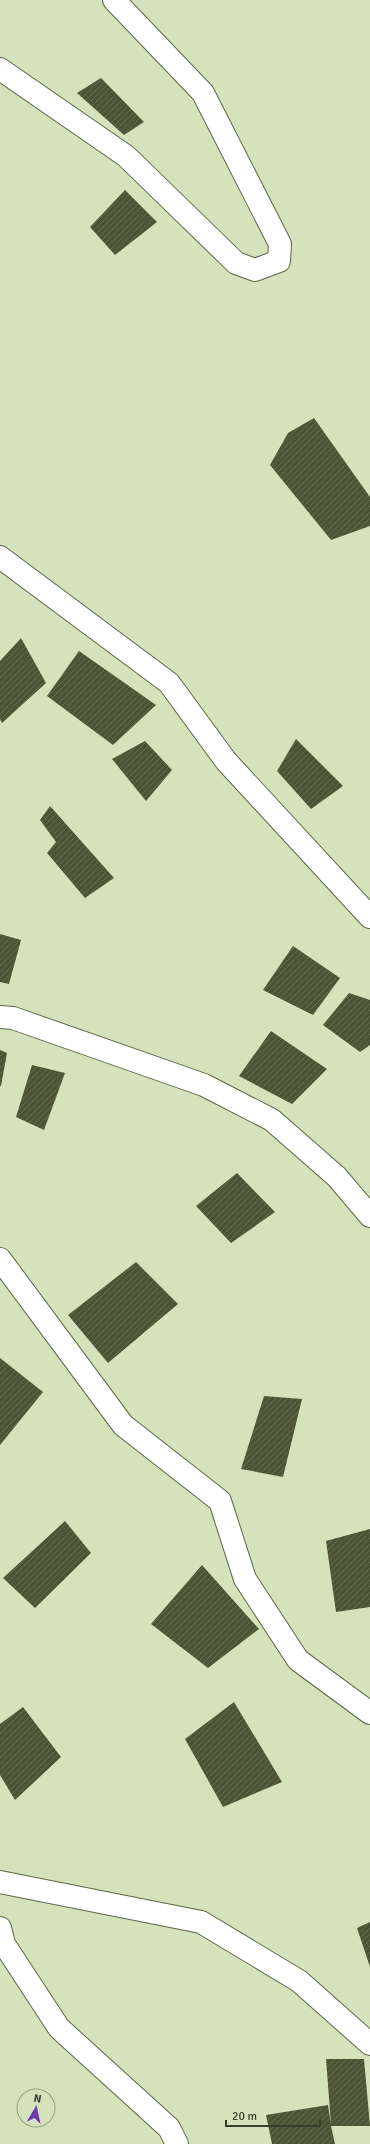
<svg xmlns="http://www.w3.org/2000/svg" width="370" height="2144" font-family="Signika,sans-serif">
<style>
.building{fill:url(#building-hatch)}
.lines{fill:none;stroke-linecap:round;stroke-linejoin:round}
.street-casing{stroke:#5b6646;stroke-width:24}
.secondary-casing{stroke:#5b6646;stroke-width:24}
.street{stroke:#fff;stroke-width:22}
.secondary{stroke:#fff;stroke-width:22}
</style>
<defs>
<pattern id="building-hatch" width="6" height="6" patternUnits="userSpaceOnUse"><rect width="6" height="6" fill="#4b5535"/><path d="M-1 1l2-2M0 6l6-6M5 7l2-2" fill="none" stroke="#636b51"/></pattern>
</defs>
<rect width="100%" height="100%" fill="#d5e3bd"/>
<g class="building">
<path d="M101,78L144,122L124,135L77,93Z"/>
<path d="M125,190L157,222L115,255L90,227Z"/>
<path d="M314,418L370,497V526L331,540L270,465L288,433Z"/>
<path d="M21,638L46,683L2,723L0,719V661Z"/>
<path d="M79,651L156,705L113,745L47,696Z"/>
<path d="M296,739L343,786L311,809L277,771Z"/>
<path d="M145,741L172,770L146,801L112,759Z"/>
<path d="M50,806L114,878L85,898L47,853L56,842L40,820Z"/>
<path d="M0,934L21,940L9,984L0,982Z"/>
<path d="M293,946L340,978L313,1015L263,990Z"/>
<path d="M349,993L370,1000V1045L360,1052L323,1025Z"/>
<path d="M271,1031L327,1069L292,1104L239,1076Z"/>
<path d="M0,1050L7,1053L1,1086H0Z"/>
<path d="M32,1065L65,1073L44,1130L16,1117Z"/>
<path d="M237,1173L275,1212L231,1243L196,1206Z"/>
<path d="M136,1262L178,1304L108,1363L68,1315Z"/>
<path d="M0,1358L43,1392L0,1445Z"/>
<path d="M264,1396L302,1399L283,1477L241,1469Z"/>
<path d="M65,1521L91,1553L35,1608L3,1578Z"/>
<path d="M370,1529V1607L336,1612L326,1541Z"/>
<path d="M202,1565L259,1629L208,1668L151,1624Z"/>
<path d="M234,1702L282,1782L223,1807L185,1739Z"/>
<path d="M23,1707L61,1757L15,1800L0,1775V1724Z"/>
<path d="M370,1922V1967L357,1928Z"/>
<path d="M326,2059H364L370,2126H331L335,2144H272L266,2115L328,2105L331,2124Z"/>
</g>
<g class="lines">
<defs>
<g id="street">
<path d="M0,69L126,156L236,263L255,270L279,261L280,244L203,93L114,0"/>
<path d="M0,557L169,683L226,761L370,917"/>
<path d="M0,1017L13,1018L204,1085L272,1120L337,1177L370,1216"/>
<path d="M0,1259L123,1425L220,1501L245,1579L298,1660L370,1713"/>
<path d="M0,1882L201,1922L299,1981L370,2044"/>
</g>
<path id="secondary" d="M0,1928L4,1944L59,2028L169,2128L177,2144"/>
</defs>
<use href="#street" class="street-casing"/>
<use href="#secondary" class="secondary-casing"/>
<use href="#street" class="street"/>
<use href="#secondary" class="secondary"/>
</g>
<g transform="translate(36 2108) rotate(9)"><circle r="19" fill="#d5e3bd" stroke="#96a184"/>
<path d="M0-3L7 15L0 10L-7 15Z" fill="#7136ab"/>
<text y="-6" font-size="11" font-weight="bold" text-anchor="middle" fill="#383d2e">N</text>
</g>
<path d="M226 2120v6h94v-6" fill="none" stroke="#383d2e" stroke-width="2"/>
<text x="232" y="2120" font-size="12" fill="#383d2e" stroke="#d5e3bd" stroke-width="3" paint-order="stroke">20 m</text>
</svg>
